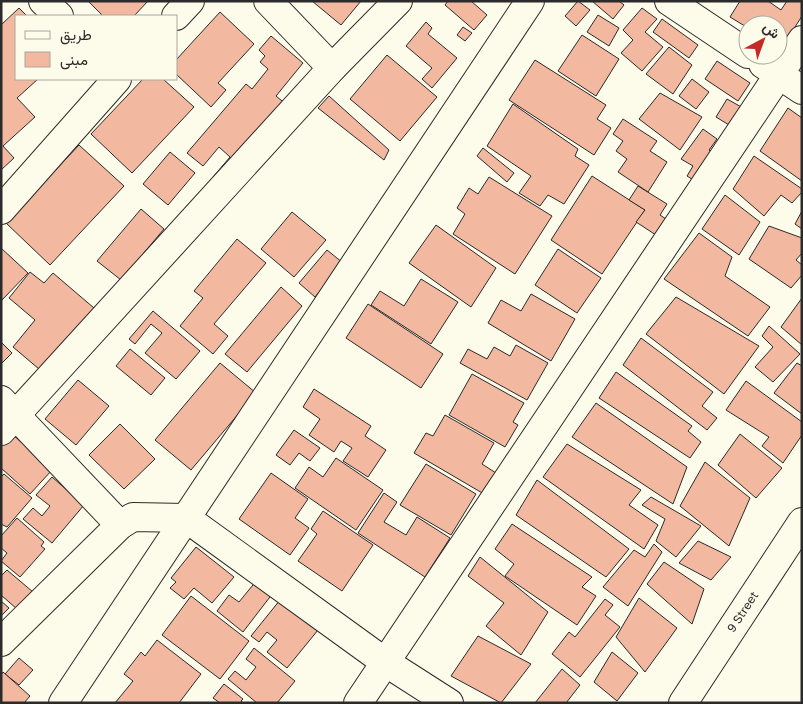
<svg xmlns="http://www.w3.org/2000/svg" width="803" height="704" font-family="'Golos Text',Vazirmatn,sans-serif">
<style>
.building{fill:#f2b8a0;stroke:#2b2b2b}
.lines{fill:none;stroke-linecap:round;stroke-linejoin:round}
.minor-casing{stroke:#2b2b2b;stroke-width:30}
.minor{stroke:#fdfbea;stroke-width:28}
.labels{text-anchor:middle;stroke-width:4;stroke-linejoin:round;paint-order:stroke}
.street-label{font-size:12px;fill:#2b2b2b;stroke:#fdfbea}
</style>
<rect width="100%" height="100%" fill="#fdfbea"/>
<g class="building">
<path d="M88,1H148L134,16H103Z"/>
<path d="M312,1H361L341,25Z"/>
<path d="M448,1H471L487,15L474,30L445,5Z"/>
<path d="M578,1L590,10L576,26L565,16Z"/>
<path d="M592,1H619L624,5L613,19Z"/>
<path d="M740,1H768L781,10L787,1H802V16L781,49L778,47V25H748V28L730,17Z"/>
<path d="M19,8L27,16H16V79H38L17,98L35,117L3,146L14,158L1,170V25Z"/>
<path d="M642,8L657,19L645,32L663,47L642,71L621,53L633,40L623,30Z"/>
<path d="M220,12L254,44L218,83L226,90L211,107L176,74V60Z"/>
<path d="M598,15L619,28L609,46L587,32Z"/>
<path d="M662,19L698,45L689,58L653,32Z"/>
<path d="M426,22L432,28L428,34L457,58L432,88L422,79L432,68L406,46Z"/>
<path d="M463,27L472,33L465,41L457,35Z"/>
<path d="M582,35L619,59L596,96L558,71Z"/>
<path d="M271,36L303,63L276,96L293,110L233,194L213,177L230,157L219,147L203,166L187,153L246,84L252,89L268,69L260,62L265,56L259,50Z"/>
<path d="M669,47L692,65L673,94L646,74Z"/>
<path d="M387,55L437,97L400,141L350,99Z"/>
<path d="M535,60L606,105L597,119L611,128L594,155L509,100Z"/>
<path d="M717,61L750,83L738,101L705,79Z"/>
<path d="M143,79H163L194,107L132,173L91,134Z"/>
<path d="M692,79L709,92L696,109L679,96Z"/>
<path d="M660,93L702,117L680,150L639,119Z"/>
<path d="M329,96L389,150L384,160L318,108Z"/>
<path d="M727,99L745,109L734,128L716,117Z"/>
<path d="M513,104L578,149L575,156L589,165L564,204L548,195L540,206L519,193L531,176L487,146Z"/>
<path d="M788,108L802,118V181L760,151Z"/>
<path d="M623,119L657,141L650,151L667,162L648,192L618,172L627,159L616,151L623,141L613,134Z"/>
<path d="M703,129L717,139L709,150L717,156L698,183L687,176L693,166L681,159Z"/>
<path d="M79,145L124,186L50,265L6,223Z"/>
<path d="M483,148L514,173L507,182L477,156Z"/>
<path d="M170,152L195,173L168,205L143,184Z"/>
<path d="M754,156L802,189V192L792,203L781,195L764,216L733,189Z"/>
<path d="M592,176L645,210L602,274L551,240Z"/>
<path d="M489,177L552,216L515,274L453,234L465,214L457,208L469,188L478,194Z"/>
<path d="M638,186L667,204L660,215L666,219L656,235L636,222L645,210L629,200Z"/>
<path d="M725,195L760,222L739,255L702,229Z"/>
<path d="M141,209L164,229L121,280L97,261Z"/>
<path d="M802,211V229L795,224Z"/>
<path d="M292,212L326,240L294,277L261,249Z"/>
<path d="M436,225L496,268L471,307L409,263Z"/>
<path d="M769,226L802,238V253L796,260L802,265V275L791,288L749,259Z"/>
<path d="M699,233L732,257L725,276L770,307L748,336L664,279Z"/>
<path d="M237,239L266,263L214,324L228,336L213,354L180,326L203,298L194,291Z"/>
<path d="M1,248L28,273L1,301Z"/>
<path d="M558,249L601,278L577,313L535,285Z"/>
<path d="M327,250L343,263L315,297L299,283Z"/>
<path d="M30,272L44,283L53,273L94,308L65,342L52,380L13,347L35,320L9,298Z"/>
<path d="M421,279L458,302L431,344L371,305L380,291L404,306Z"/>
<path d="M281,287L302,306L247,372L225,354Z"/>
<path d="M531,294L575,319L551,361L488,323L501,300L521,311Z"/>
<path d="M676,297L759,346L724,394L646,334Z"/>
<path d="M802,298V345L781,327Z"/>
<path d="M368,304L443,354L421,388L346,338Z"/>
<path d="M153,311L200,351L176,379L145,353L162,333L151,324L135,344L129,339Z"/>
<path d="M769,326L800,354L773,382L755,367L773,347L762,336Z"/>
<path d="M641,338L713,392L702,406L717,418L707,430L623,365Z"/>
<path d="M1,342L12,353L1,364Z"/>
<path d="M516,345L548,363L527,400L460,363L468,349L487,359L494,347L510,356Z"/>
<path d="M130,349L165,378L151,395L116,366Z"/>
<path d="M220,363L256,393L191,470L155,440Z"/>
<path d="M797,363L802,366V414L774,393Z"/>
<path d="M616,372L692,426L688,431L701,442L690,458L599,398Z"/>
<path d="M472,374L524,403L513,422L518,425L505,447L449,415Z"/>
<path d="M78,380L109,406L76,445L45,419Z"/>
<path d="M746,381L802,422V435L783,463L762,446L769,437L726,410Z"/>
<path d="M314,389L371,426L365,436L386,450L368,477L343,461L352,448L341,441L334,452L309,435L320,419L303,407Z"/>
<path d="M596,403L687,467L673,504L572,437Z"/>
<path d="M445,415L494,443L482,464L496,473L484,494L414,453L426,433L433,436Z"/>
<path d="M120,424L155,459L124,489L89,455Z"/>
<path d="M294,430L320,448L310,461L299,453L290,465L276,455Z"/>
<path d="M11,433L52,470L30,494L1,468V444Z"/>
<path d="M740,434L782,468L756,498L718,465Z"/>
<path d="M567,444L641,490L629,505L658,525L644,549L543,477Z"/>
<path d="M336,458L383,490L356,530L295,488L309,467L323,477Z"/>
<path d="M705,462L750,498L729,546L680,506Z"/>
<path d="M426,464L476,494L451,535L400,505Z"/>
<path d="M271,473L308,499L295,518L309,528L290,555L239,519Z"/>
<path d="M4,474L32,498L7,527L1,524V477Z"/>
<path d="M52,477L84,505L52,543L23,519L33,508L42,516L50,506L36,495Z"/>
<path d="M537,480L629,549L606,577L516,515Z"/>
<path d="M384,493L397,502L384,522L406,535L417,517L450,538L425,577L358,533Z"/>
<path d="M651,497L701,526L676,557L656,541L665,519L642,505Z"/>
<path d="M323,511L373,545L342,591L298,561L317,534L311,529Z"/>
<path d="M17,518L44,542L41,546L45,549L20,577L1,561L7,553L1,548V536Z"/>
<path d="M512,524L592,577L582,587L596,596L577,625L505,576L514,564L495,549Z"/>
<path d="M698,541L731,557L711,580L679,563Z"/>
<path d="M654,544L662,552L628,606L603,587L634,550L645,557Z"/>
<path d="M196,547L234,577L212,603L194,588L184,599L170,588L176,582L171,578Z"/>
<path d="M480,557L548,612L521,655L486,626L504,603L468,576Z"/>
<path d="M664,562L704,589L692,624L647,584Z"/>
<path d="M7,570L33,592L17,609L1,595V576Z"/>
<path d="M257,580L273,593L243,632L217,611L229,595L239,602Z"/>
<path d="M191,596L249,641L220,679L162,635Z"/>
<path d="M639,598L677,628L645,672L616,637Z"/>
<path d="M605,599L613,605L605,615L620,627L580,677L552,654L569,632L575,637Z"/>
<path d="M280,600L318,630L287,668L267,652L277,640L267,632L259,642L251,636Z"/>
<path d="M1,601L9,608L1,616Z"/>
<path d="M478,636L531,664L501,703L451,676Z"/>
<path d="M157,640L201,674L179,703H115L133,681L124,674L141,652L145,656Z"/>
<path d="M254,648L295,681L277,703H257L228,679L235,671L246,680L256,667L246,659Z"/>
<path d="M612,652L638,673L617,701L594,682Z"/>
<path d="M19,658L33,670L19,685L5,674Z"/>
<path d="M562,669L580,685L566,703H535Z"/>
<path d="M3,672L30,696L24,703H1V675Z"/>
<path d="M224,684L243,699L241,701L243,703H220L213,698Z"/>
</g>
<g class="lines">
<defs>
<g id="minor">
<path d="M43,1L59,16"/>
<path d="M268,1L332,68"/>
<path d="M669,1L748,54"/>
<path d="M176,16L190,1"/>
<path d="M763,64L802,90"/>
<path d="M1,210L117,79"/>
<path d="M1,400L120,525"/>
<path d="M1,431L332,68L398,1"/>
<path d="M1,642L120,525L133,517L186,518L385,662L449,703"/>
<path d="M63,703L530,1"/>
<path d="M358,703L802,40"/>
<path id="s1" d="M683,703L802,522"/>
</g>
</defs>
<use href="#minor" class="minor-casing"/>
<use href="#minor" class="minor"/>
</g>
<g class="labels">
<g class="street-label">
<text dy="4" stroke="none"><textPath href="#s1" startOffset="109">9 Street</textPath></text>
</g>
</g>
<rect width="803" height="704" fill="none" stroke="#2b2b2b" stroke-width="5"/>
<rect x="15" y="15" width="162" height="65" fill="#fdfbea" stroke="#a9a89e"/>
<rect x="25" y="31" width="25" height="8" fill="#fdfbea" stroke="#a9a89e"/>
<text x="60" y="40" font-size="15" fill="#2b2b2b">طريق</text>
<rect x="25" y="52" width="25" height="15" fill="#f2b8a0" stroke="#a9a89e"/>
<text x="60" y="65" font-size="15" fill="#2b2b2b">مبنى</text>
<g transform="translate(763 40) rotate(41)"><circle r="24" fill="#fdfbea" stroke="#a9a89e"/>
<path d="M0-4L9 19L0 12L-9 19Z" fill="#c62828"/>
<text y="-8" font-size="14" font-weight="bold" text-anchor="middle" fill="#2b2b2b">ش</text>
</g>
</svg>
